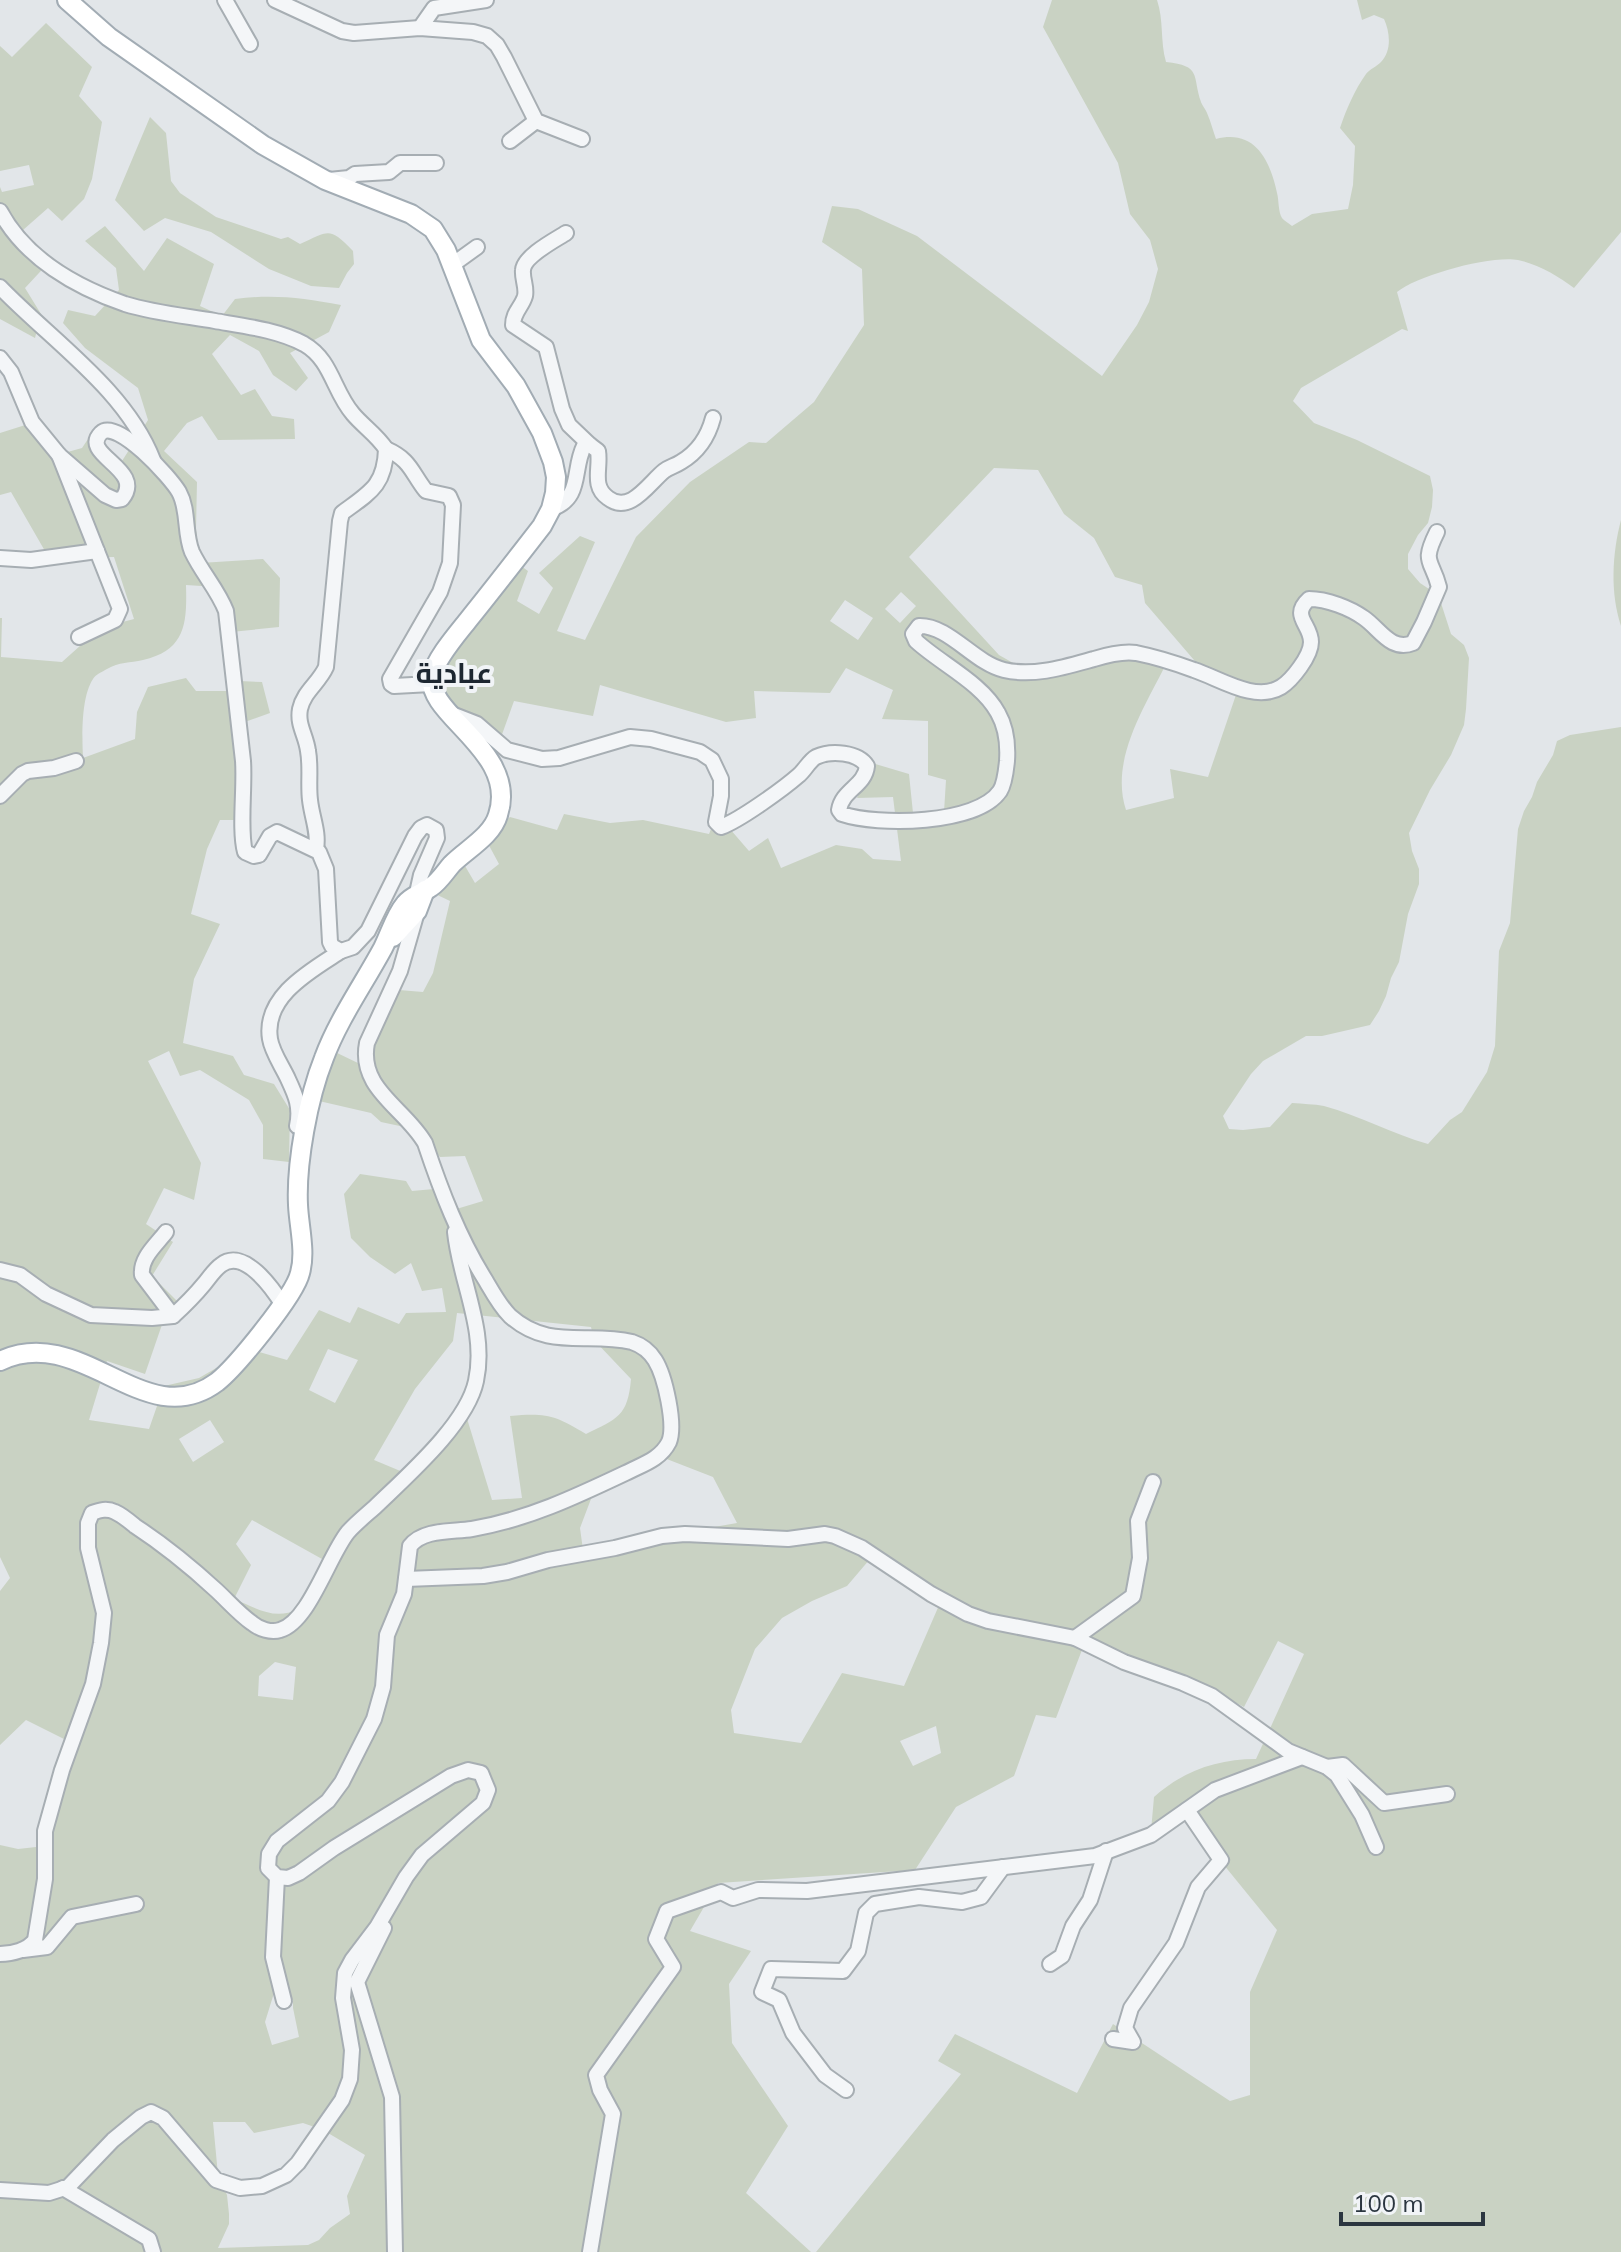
<svg xmlns="http://www.w3.org/2000/svg" width="1621" height="2252" font-family="Mulish,Cairo,sans-serif">
<style>
.green{fill:#c9d2c3;fill-rule:evenodd}
.lines{fill:none;stroke-linecap:round;stroke-linejoin:round}
.minor-casing{stroke:#a7aeb3;stroke-width:18}
.major-casing{stroke:#a2acb4;stroke-width:22}
.minor{stroke:#f4f6f8;stroke-width:14}
.major{stroke:#fff;stroke-width:18}
.labels{text-anchor:middle;stroke-width:8;stroke-linejoin:round;paint-order:stroke}
.quarter-label{font-size:28px;font-weight:bold;fill:#1d2731;stroke:#f1f4f7}
</style>
<rect width="100%" height="100%" fill="#e2e6e9"/>
<g class="green">
<path d="M1052,0H1157C1164,21 1160,41 1166,62C1202,66 1192,75 1201,102C1201,103 1207,112 1207,113C1211,122 1213,131 1216,139C1255,129 1270,160 1277,193C1279,200 1278,212 1282,218C1284,221 1289,223 1292,226L1312,214L1348,209L1353,185L1355,146L1340,128C1346,110 1355,89 1366,74C1370,69 1376,67 1381,62C1392,51 1390,32 1384,19L1374,15L1362,20L1357,0H1621V232L1574,288C1558,276 1538,264 1518,260C1491,255 1418,275 1397,292L1408,331L1402,329L1301,388L1293,401L1314,423L1357,440L1430,476L1433,490L1432,507L1428,523L1418,535L1408,554V569L1420,583L1432,591L1441,603L1451,634L1464,645L1469,658L1466,709L1464,725L1451,755L1430,790L1409,833L1412,851L1419,869V884L1408,914L1399,962L1391,978L1386,996L1379,1011L1370,1025L1322,1036H1306L1263,1061L1251,1074L1223,1116L1229,1129L1243,1130L1270,1127L1292,1103C1303,1104 1314,1104 1324,1106C1360,1116 1393,1134 1428,1144L1450,1120L1462,1112L1487,1072L1495,1046L1499,951L1510,923L1518,829L1524,811L1532,797L1537,782L1553,755L1557,741L1570,735L1621,727V2252H816L961,2074L938,2061L955,2034L1077,2093L1113,2024L1230,2101L1250,2095V1992L1277,1930L1197,1832L1189,1816L1151,1831L1154,1797C1183,1771 1217,1759 1256,1759L1304,1654L1278,1641L1244,1707L1208,1688L1085,1642L1056,1718L1036,1715L1014,1776L956,1807L915,1870L718,1883L690,1931L751,1951L729,1984L732,2043L788,2126L746,2193L811,2252H0V1845L18,1849L45,1846L70,1742L26,1720L0,1745V1591L10,1578L0,1557V618H2L1,657L62,662L100,628L134,619L114,557L49,558L11,492L0,495V433L38,421L64,453L82,448L88,439L122,461L148,420L138,388L85,348L63,323L68,310L95,316L119,290L116,268L85,241L105,226L144,271L167,238L214,264L200,306L222,316L235,299C274,294 303,298 341,305L329,332L290,353L308,378L296,391L273,375L259,351L230,335L212,354L241,395L255,389L272,416L294,419L295,439L218,440L202,416L187,423L164,451L197,482L196,529L200,563L263,559L280,578L279,627L231,632L217,587L186,585C187,623 186,650 143,660C130,663 119,662 107,669C102,672 96,674 93,679C81,697 82,737 83,758L135,739L137,712L148,687L186,678L196,691H238L239,681L262,682L270,713L239,724L246,820H220L207,849L191,914L220,924L194,979L183,1043L233,1056L244,1075L274,1084L290,1110L289,1162L263,1159V1125L249,1100L200,1070L180,1076L169,1051L148,1061L201,1163L194,1200L164,1188L146,1224L173,1242L152,1276L186,1310H167L145,1374L107,1361L89,1420L149,1429L164,1386L199,1378L249,1349L287,1360L319,1310L350,1323L358,1307L399,1324L406,1313L446,1312L442,1288L422,1291L411,1263L395,1274L370,1257L351,1238L344,1194L360,1174L406,1181L412,1191L434,1189L443,1213L483,1201L465,1156L440,1157L414,1129L381,1122L371,1113L319,1101L333,1051L360,1064L399,990L423,992L433,973L450,901L427,890L458,854L475,883L499,864L485,838L510,817L557,830L564,814L610,823L643,820L709,834L717,814L749,851L768,838L781,868L836,845L862,849L873,859L901,861L893,797L857,798L872,763L909,774L913,813L944,812L946,780L928,775V721L882,719L893,690L846,668L830,693L754,691L756,718L726,722L600,685L593,716L514,701L500,740L461,709L455,707L434,681L514,561L528,571L517,601L539,614L553,588L539,573L580,536L595,542L557,631L585,640L636,537L690,482L749,442L766,443L814,402L864,325L862,269L822,242L832,206L858,209L917,236L1102,376L1137,325L1149,302L1158,269L1150,240L1130,214L1118,163L1043,27ZM994,468L1038,470L1064,514L1094,538L1115,577L1142,585L1145,603L1206,674L1239,686L1208,777L1170,769L1174,798L1126,810C1109,758 1147,704 1169,658L1110,654L1022,668L999,655L909,557ZM901,592L916,606L900,623L885,609ZM845,600L873,618L858,640L830,621ZM457,1313L591,1327L594,1340L631,1379C628,1416 617,1419 586,1434C554,1415 547,1413 510,1416L522,1498L492,1500L465,1412L410,1475L374,1460L415,1389L453,1341ZM328,1349L358,1360L335,1403L309,1390ZM210,1420L224,1442L193,1462L179,1439ZM659,1456L713,1477L737,1523L583,1550L580,1528L594,1491L615,1469ZM252,1520L331,1564L298,1609C275,1621 256,1608 234,1599L251,1565L236,1544ZM870,1559L940,1603L904,1686L842,1673L801,1743L734,1733L731,1710L755,1649L782,1618L812,1601L847,1586ZM275,1662L296,1667L293,1700L258,1696L259,1676ZM936,1726L941,1753L913,1766L900,1741ZM274,1993L293,2000V2008L299,2037L272,2045L265,2022ZM213,2122H245L254,2133L303,2123L323,2130L365,2155L347,2196L350,2214L330,2228L319,2240L308,2245L218,2248L229,2224V2214L227,2195L218,2175Z"/>
<path d="M46,23L92,67L79,96L102,122L92,179L84,199L62,221L48,208L23,230L51,260L25,288L41,314L35,338L0,319V187L2,192L34,185L29,165L0,171V46L12,57Z"/>
<path d="M150,117L166,133L171,181L180,193L216,217L281,239L288,237L300,244C329,231 329,226 353,251L354,264L347,273L339,288L311,286L269,269L211,232L165,218L144,231L115,200Z"/>
<path d="M1621,520V626C1610,593 1612,554 1621,520Z"/>
</g>
<g class="lines">
<defs>
<g id="minor">
<path d="M225,0L250,44"/>
<path d="M275,0L342,31L354,33L420,28L473,32L487,36L497,45L504,57L536,121L582,139"/>
<path d="M420,28L434,8L486,0"/>
<path d="M510,141L536,121"/>
<path d="M329,180L349,178L355,174L389,172L400,163H436"/>
<path d="M0,211C25,258 76,287 125,304C154,313 186,316 215,321C244,326 278,330 304,344C332,360 333,391 353,414C363,426 377,435 386,449C385,486 369,493 342,513L340,521L326,667C319,683 304,691 300,709C297,725 306,735 308,751C311,767 308,784 310,800C312,818 319,832 316,849"/>
<path d="M566,233C555,240 524,256 523,270C522,279 527,287 525,296C522,307 513,312 513,325L546,347L562,409L569,425L590,445"/>
<path d="M452,265L477,247"/>
<path d="M0,287C51,340 126,390 153,460"/>
<path d="M0,358L11,372L32,422L59,455L105,495L116,500L122,499C146,469 79,455 101,433C117,418 171,478 179,492C189,510 184,533 192,552C202,573 218,590 226,611L243,761C245,787 239,830 245,852L254,856L259,855L270,836L277,832L319,852L326,869L330,942L332,946L341,951L353,947L368,931L415,836L421,828L427,825L436,830L437,838L421,875L417,893"/>
<path d="M386,449C411,460 411,472 426,491L449,496L453,505L450,563L440,592L390,679L391,684L394,686L431,684"/>
<path d="M59,455L120,609L115,620L79,637"/>
<path d="M551,509C583,498 572,470 584,446L590,445L598,451C601,468 591,486 608,498C630,515 649,483 664,471C669,467 675,466 681,462C698,452 708,437 713,418"/>
<path d="M0,558L31,560L97,551"/>
<path d="M449,713L477,724L507,750L542,759L559,758L630,737L651,739L700,752L712,760L721,779V796L716,822L721,827C740,820 783,789 799,775C805,770 809,761 816,757C831,750 858,752 867,766C865,786 842,790 839,810L842,814C877,826 977,825 1000,791C1005,783 1006,770 1007,761C1008,746 1006,727 998,713C982,683 941,664 916,641L913,634L919,626C949,625 974,663 1004,670C1034,677 1065,667 1094,659C1107,655 1122,651 1136,653C1156,657 1175,663 1194,670C1219,678 1255,703 1281,687C1292,680 1311,656 1311,642C1311,624 1290,616 1309,599C1327,599 1350,608 1364,618C1380,629 1391,652 1413,643L1424,622L1439,587C1432,559 1421,564 1437,532"/>
<path d="M0,796L22,774L28,771L54,768L76,761"/>
<path d="M297,1126C301,1107 296,1096 288,1079C282,1066 272,1052 270,1039C263,996 312,970 341,951"/>
<path d="M166,1232C156,1245 140,1258 142,1275L173,1316C184,1306 195,1295 204,1284C209,1278 215,1269 221,1265C244,1247 273,1289 283,1305"/>
<path d="M0,1270L20,1275L46,1294L91,1315L152,1318L173,1316"/>
<path d="M406,1579L483,1576L507,1572L548,1560L615,1548L662,1536L685,1534L788,1539L825,1534L835,1536L862,1548L931,1594L968,1614L988,1621L1075,1638L1124,1662L1183,1683L1212,1696L1288,1751L1327,1767L1337,1775L1362,1815L1376,1847"/>
<path d="M1075,1638L1133,1596L1140,1558L1138,1521L1153,1482"/>
<path d="M1327,1767L1343,1765L1384,1803L1447,1794"/>
<path d="M277,1877L273,1957L284,2001"/>
<path d="M384,1928L357,1982L392,2097L395,2252"/>
<path d="M23,1950L47,1947L72,1917L136,1904"/>
<path d="M0,1954C12,1954 28,1950 35,1940L45,1879V1831L62,1770L93,1684L101,1643L104,1613L88,1548V1523L92,1513C100,1510 107,1508 115,1512C122,1515 129,1521 135,1526C164,1545 191,1567 216,1590C228,1601 239,1614 252,1623C259,1629 271,1633 280,1630C309,1622 329,1555 348,1532C356,1523 366,1515 375,1507C407,1476 467,1424 476,1381C487,1330 460,1282 455,1232"/>
<path d="M1050,1964L1062,1956L1073,1926L1090,1900L1106,1851"/>
<path d="M1113,2039L1133,2042L1125,2028L1131,2008L1176,1943L1198,1887L1221,1860L1187,1810"/>
<path d="M846,2090L825,2075L793,2033L779,2000L762,1992L771,1969L843,1971L858,1951L866,1913L875,1904L919,1897L962,1902L981,1897L1003,1867"/>
<path d="M63,2188L149,2239L153,2252"/>
<path d="M0,2190L49,2193L68,2187L113,2140L141,2117L151,2112L163,2118L216,2180L240,2188L262,2186L286,2175L298,2163L342,2100L350,2079L352,2050L343,1998L345,1973L352,1960L377,1927L406,1877L422,1855L483,1803L488,1790L481,1773L468,1770L451,1776L334,1848L299,1873L288,1878L277,1877L268,1868L269,1854L277,1841L328,1801L342,1782L374,1719L383,1687L387,1635L404,1594L410,1546C423,1529 452,1532 472,1529C531,1519 583,1493 636,1468C649,1462 662,1456 669,1442C676,1425 665,1376 655,1360C650,1352 641,1345 632,1342C588,1331 549,1351 510,1316C500,1306 493,1293 486,1281C459,1238 441,1191 425,1143C405,1108 358,1089 367,1043L400,971L417,912"/>
<path d="M590,2252L613,2114L600,2090L596,2075L673,1967L656,1939L667,1911L721,1892L733,1898L758,1890L807,1891L1095,1856L1151,1835L1215,1790L1302,1757"/>
</g>
<g id="major">
<path d="M393,937L417,911L425,890"/>
<path d="M0,1361C82,1322 145,1436 217,1382C236,1367 295,1295 300,1273C306,1252 299,1227 298,1205C296,1163 308,1098 324,1058C338,1020 363,985 383,948C390,934 395,916 405,904C412,895 422,894 431,887C439,882 445,872 452,864C467,849 492,836 498,815C519,751 425,715 432,676C435,659 458,633 469,619C494,588 518,557 542,526L551,509L555,493L556,477L553,462L542,433L516,386L481,340L446,250L433,229L411,214L325,180L263,145L109,37L67,0"/>
</g>
</defs>
<use href="#minor" class="minor-casing"/>
<use href="#major" class="major-casing"/>
<use href="#minor" class="minor"/>
<use href="#major" class="major"/>
</g>
<g class="labels">
<g class="quarter-label">
<text x="454" y="683">عبادية</text>
</g>
</g>
<path d="M1341 2212v12h142v-12" fill="none" stroke="#2b3640" stroke-width="4"/>
<text x="1353" y="2212" font-size="24" fill="#2b3640" stroke="#f1f4f7" stroke-width="6" paint-order="stroke">100 m</text>
</svg>
